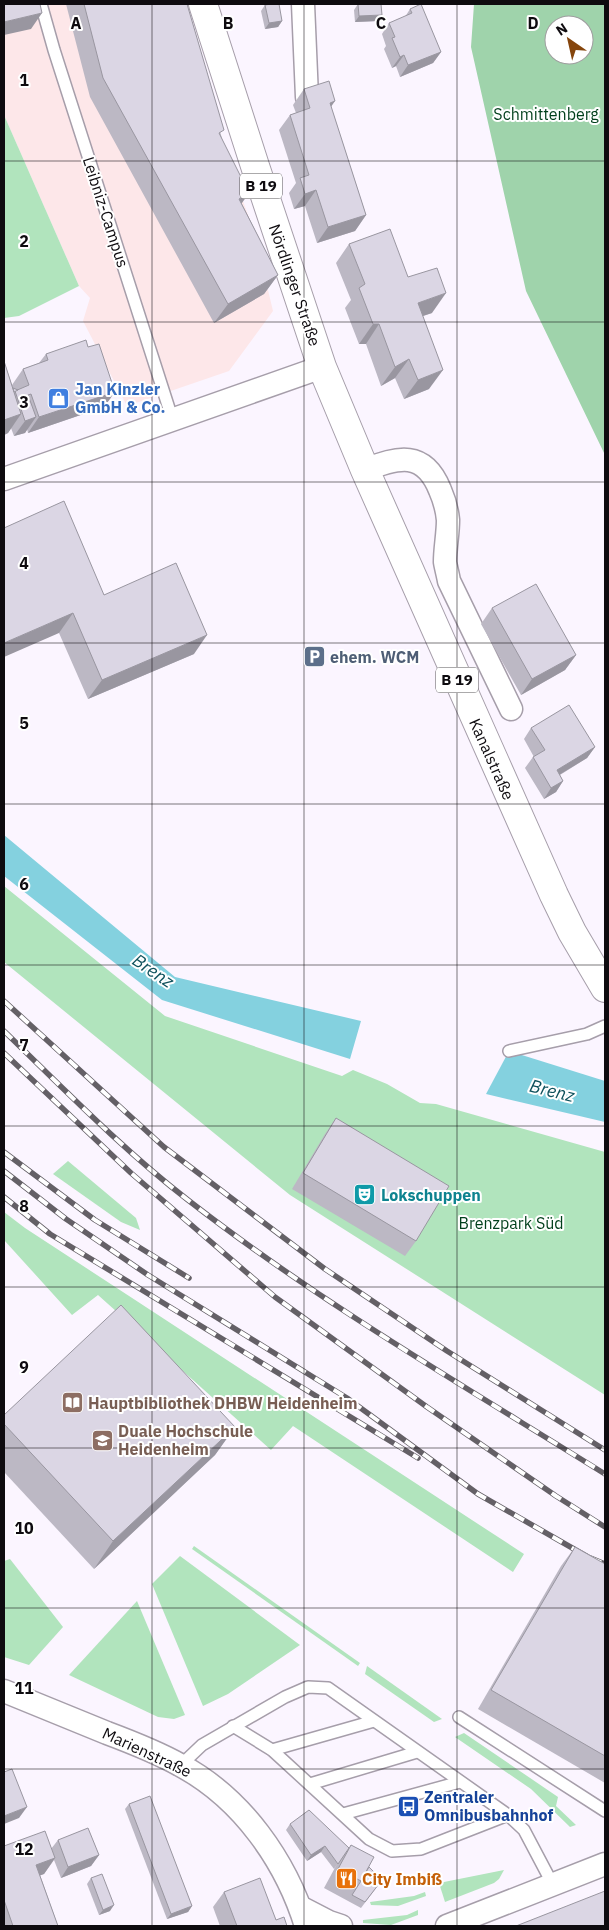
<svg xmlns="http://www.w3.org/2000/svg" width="609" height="1930" font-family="'IBM Plex Sans',sans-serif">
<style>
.industrial{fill:#fde7e9}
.green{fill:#b1e4bd}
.forest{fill:#9fd3ab;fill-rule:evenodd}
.water{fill:#84d1df}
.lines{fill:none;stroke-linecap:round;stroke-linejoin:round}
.lane-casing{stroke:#a69eaa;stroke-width:14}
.street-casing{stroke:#a69eaa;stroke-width:25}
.primary-casing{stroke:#a69eaa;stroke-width:30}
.lane{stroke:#fff;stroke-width:11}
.street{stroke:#fff;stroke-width:22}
.primary{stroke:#fff;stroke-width:28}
.rail-casing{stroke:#646066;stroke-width:5.5}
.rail{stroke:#fff;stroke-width:4;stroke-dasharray:11;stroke-linecap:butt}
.wall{fill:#bcb8c4}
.shaded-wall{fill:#9996a0}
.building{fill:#dbd6e4;stroke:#9996a0}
.grid{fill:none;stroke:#0e0b0f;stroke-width:1;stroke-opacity:0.55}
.labels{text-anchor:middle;stroke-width:4;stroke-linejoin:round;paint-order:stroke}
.shield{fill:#fff;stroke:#565457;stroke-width:1}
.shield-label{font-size:15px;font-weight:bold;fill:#0e0b0f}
.park-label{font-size:16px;fill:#003f1b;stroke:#fff}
.street-label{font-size:16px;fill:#0e0b0f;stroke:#fff}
.shop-label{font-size:16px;font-weight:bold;fill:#366cbe;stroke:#fff;text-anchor:start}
.service-label{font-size:16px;font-weight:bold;fill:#4e5e75;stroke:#fff;text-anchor:start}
.culture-label{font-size:16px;font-weight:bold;fill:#0d838f;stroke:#fff;text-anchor:start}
.education-label{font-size:16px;font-weight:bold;fill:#785e54;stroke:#fff;text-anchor:start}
.transit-label{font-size:16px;font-weight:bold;fill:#164399;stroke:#fff;text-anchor:start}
.food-label{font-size:16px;font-weight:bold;fill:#c56008;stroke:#fff;text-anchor:start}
.water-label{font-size:18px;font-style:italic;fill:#0f525d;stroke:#fff}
.grid-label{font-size:16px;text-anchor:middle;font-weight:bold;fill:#0e0b0f;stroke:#fff;stroke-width:4;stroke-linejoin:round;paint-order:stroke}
</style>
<rect width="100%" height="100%" fill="#fbf5ff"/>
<path class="industrial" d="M4,4H170L254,231L273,311L229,371L127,406L83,321L90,298L79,286L4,115Z"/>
<g class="green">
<path d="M4,115L79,286L19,316L4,318Z"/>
<path d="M4,886L165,1016L342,1076L353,1070L387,1084L420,1103L436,1104L605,1152V1395L290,1195L4,962Z"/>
<path d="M68,1161L136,1218L140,1230L121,1222L53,1174Z"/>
<path d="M4,1212L25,1228L524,1554L513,1572L293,1426L271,1450L98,1295L72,1315L4,1240Z"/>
<path d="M194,1546L360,1663L358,1666L192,1549Z"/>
<path d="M180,1556L300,1645L228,1694L203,1706L152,1584Z"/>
<path d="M10,1559L63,1627L29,1665L4,1657V1561Z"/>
<path d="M137,1601L185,1715L174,1719L158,1717L69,1675Z"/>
<path d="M367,1666L442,1719L434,1722L365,1674Z"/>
<path d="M464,1733L558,1797L556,1806L576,1825L570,1827L531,1789L455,1737Z"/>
<path d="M504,1870L499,1879L494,1883L445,1902L439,1883Z"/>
<path d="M425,1892L426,1896L398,1906L371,1905L370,1902L414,1896Z"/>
<path d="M418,1910V1915L391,1925L363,1923V1920L407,1915Z"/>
</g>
<path class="forest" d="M474,4H605V455L526,291L471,47ZM554,25H584V55H554Z"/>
<g class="water">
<path d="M4,835L175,977L361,1021L350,1059L162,1000L4,876Z"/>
<path d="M509,1051L605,1081V1122L486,1094Z"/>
</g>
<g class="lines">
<defs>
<g id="lane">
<path d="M41,4L54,50L173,421"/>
<path d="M509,1051L587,1034L605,1026"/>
<path d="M459,1717L605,1811"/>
<path d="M233,1726L272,1750L369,1839L392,1851L421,1849L508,1815"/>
<path d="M272,1750L374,1721"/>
<path d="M181,1765L202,1745L285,1697L308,1687L328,1688L508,1815L524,1830L552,1883"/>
<path d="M310,1784L417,1752"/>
<path d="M343,1814L460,1782"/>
</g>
<g id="street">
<path d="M303,4L307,97"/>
<path d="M365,470C398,457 424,450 440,490C444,499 447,509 448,520C448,534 445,548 445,562C446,568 448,575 449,581L511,709"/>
<path d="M4,479L322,367"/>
<path d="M4,1691C38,1705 72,1719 107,1733C131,1742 157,1752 180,1765C242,1798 286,1861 306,1926"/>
<path d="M300,1907L329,1922L341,1926"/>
<path d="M447,1926L605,1864"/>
</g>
<path id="primary" d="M203,4L255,166L322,367L365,470L554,895L572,932L605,988"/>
</defs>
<use href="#lane" class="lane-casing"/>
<use href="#street" class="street-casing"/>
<use href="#primary" class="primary-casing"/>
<use href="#lane" class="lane"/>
<use href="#street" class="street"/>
<use href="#primary" class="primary"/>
<defs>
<g id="rail">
<path d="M4,1001L164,1147L325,1269L447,1351L605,1450"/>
<path d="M4,1031C64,1089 122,1149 188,1200C319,1302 464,1386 605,1474"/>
<path d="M4,1053L131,1173L275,1297L427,1407L556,1496L605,1527"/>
<path d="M4,1152L95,1220L189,1278"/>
<path d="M4,1171L66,1219L148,1275L347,1398L478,1494L588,1557L605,1564"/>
<path d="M4,1197L50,1234L418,1458"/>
</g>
</defs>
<use href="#rail" class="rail-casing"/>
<use href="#rail" class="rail"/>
</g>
<g class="wall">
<path d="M66,4H187L221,135L242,204L278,275L264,294L214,323L90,97Z"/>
<path d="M358,4L378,21L355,22L354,10Z"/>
<path d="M265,5L282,21L278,27L265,29L261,11Z"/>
<path d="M410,9L441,52L433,63L400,77L396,66L392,68L384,49L386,46L382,34L389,23L405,17Z"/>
<path d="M304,89L331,107L366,215L355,231L317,243L305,206L294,209L289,193L296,183L279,130L290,115L296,113L293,105Z"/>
<path d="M349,244L408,277L432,313L423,316L429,389L404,399L395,378L381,386L366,344H359L345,308L351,300L336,263Z"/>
<path d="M88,347L115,392L104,407L28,433L27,429L25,433L14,436L11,428L8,433L4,435V361L12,385L23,369L39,363L46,354Z"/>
<path d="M4,528L104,595L194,654L88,699L59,633Z"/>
<path d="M492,608L576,655L565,670L521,695L481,624Z"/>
<path d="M531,728L595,747L587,758L560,775L563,781L556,792L544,799L525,768L533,757H534L524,739Z"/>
<path d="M336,1118L416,1241L405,1256L292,1189L325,1134Z"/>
<path d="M4,1415L235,1427L215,1455L94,1569L4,1472Z"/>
<path d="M575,1547L605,1564V1783L478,1709L561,1566Z"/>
<path d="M129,1804L192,1906L188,1912L167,1919L125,1809Z"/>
<path d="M290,1824L349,1848L351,1845L369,1867L382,1880L361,1908L324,1888L337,1864L334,1869L321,1852L307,1861L286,1830Z"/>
<path d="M58,1840L99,1855L91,1866L61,1878L54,1860L44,1874L40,1875L58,1926H4V1846L51,1849Z"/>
<path d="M91,1878L110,1911L99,1915L87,1884Z"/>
<path d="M224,1892L276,1920L287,1926H220L213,1907Z"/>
</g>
<g class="shaded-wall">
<path d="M42,13L31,29L4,35V22Z"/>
<path d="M382,15L378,21L355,22L359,16Z"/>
<path d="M282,21L278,27L265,29L269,23Z"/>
<path d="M441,52L433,63L400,77L408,65Z"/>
<path d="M404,55L396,66L392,68L400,57Z"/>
<path d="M335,101L324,117L330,103Z"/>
<path d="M316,190L305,206L294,209L305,194Z"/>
<path d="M249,193L235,213L239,199Z"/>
<path d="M366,215L355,231L317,243L328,227Z"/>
<path d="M278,275L264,294L214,323L228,304Z"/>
<path d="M446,293L432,313L404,322L418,303Z"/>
<path d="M373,324H379L366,344H359Z"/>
<path d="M409,359L395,378L381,386L395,367Z"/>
<path d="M443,370L429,389L404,399L418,380Z"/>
<path d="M115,392L104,407L28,433L39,417Z"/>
<path d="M21,414L8,433L4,435V420Z"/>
<path d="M36,417L25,433L14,436L25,421Z"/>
<path d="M73,613L59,633L4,657V643Z"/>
<path d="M207,635L194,654L88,699L102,680Z"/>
<path d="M576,655L565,670L521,695L532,679Z"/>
<path d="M595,747L587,758L549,781L557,770Z"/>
<path d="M563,781L556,792L544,799L551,788Z"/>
<path d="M235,1427L215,1455L94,1569L113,1541Z"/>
<path d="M27,1807L19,1818L4,1824V1816Z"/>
<path d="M325,1846L321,1852L307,1861L311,1855Z"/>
<path d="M99,1855L91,1866L61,1878L68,1867Z"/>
<path d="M55,1858L44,1874L25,1881L36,1865Z"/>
<path d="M114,1905L110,1911L99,1915L103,1910Z"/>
<path d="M192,1906L188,1912L167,1919L171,1914Z"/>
</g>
<g class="building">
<path d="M4,4H40L42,13L4,22Z"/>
<path d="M84,4H187L224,130L219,133L249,193L239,199L278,275L228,304L103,78Z"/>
<path d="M271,4H279L282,21L269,23L265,5Z"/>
<path d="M358,4H381L382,15L359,16Z"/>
<path d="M421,4L441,52L408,65L404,55L400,57L392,38L395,37L389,23L412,13L410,9Z"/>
<path d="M329,81L335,101L330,103L366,215L328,227L316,190L305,194L300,178L309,175L290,115L310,108L304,89Z"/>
<path d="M390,229L408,277L437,268L446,293L418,303L443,370L418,380L409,359L395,367L379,324H373L359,288L365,284L349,244Z"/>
<path d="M86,340L88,347L99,344L115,392L39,417L31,394L28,395L36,417L25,421L15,391L29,385L23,369L48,360L46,354Z"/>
<path d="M4,361L21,414L4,420Z"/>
<path d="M13,388L18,390L14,392Z"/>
<path d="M64,501L104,595L176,563L207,635L102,680L73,613L4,643V528Z"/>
<path d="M536,584L576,655L532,679L492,608Z"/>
<path d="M569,705L595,747L557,770L563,781L551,788L533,757L545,750L531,728Z"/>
<path d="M336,1118L449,1186L416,1241L303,1173Z"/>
<path d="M121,1305L235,1427L113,1541L4,1424V1415Z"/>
<path d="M575,1547L605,1564V1756L491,1690Z"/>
<path d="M12,1769L27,1807L4,1816V1772Z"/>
<path d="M150,1796L192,1906L171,1914L129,1804Z"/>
<path d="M309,1810L349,1848L338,1864L325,1846L311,1855L290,1824Z"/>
<path d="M88,1828L99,1855L68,1867L58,1840Z"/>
<path d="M45,1831L55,1858L36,1865L58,1926H13L4,1900V1846Z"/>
<path d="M351,1845L374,1857L361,1881L338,1869Z"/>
<path d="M369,1867L382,1880L365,1902L352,1895L361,1881Z"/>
<path d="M102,1874L114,1905L103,1910L91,1878Z"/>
<path d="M260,1878L276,1920L284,1917L287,1926H237L224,1892Z"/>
<path d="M605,1891V1926H516Z"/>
</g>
<path class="grid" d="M152,4V1926M304,4V1926M457,4V1926M4,161H605M4,322H605M4,482H605M4,643H605M4,804H605M4,965H605M4,1126H605M4,1287H605M4,1448H605M4,1608H605M4,1769H605"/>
<defs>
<symbol id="shop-square" viewBox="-11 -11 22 22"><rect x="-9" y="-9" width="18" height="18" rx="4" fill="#3f7fe0" stroke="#fff"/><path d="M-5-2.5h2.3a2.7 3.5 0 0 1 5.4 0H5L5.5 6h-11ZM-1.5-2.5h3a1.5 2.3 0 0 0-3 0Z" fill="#fff"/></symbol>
<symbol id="parking-square" viewBox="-11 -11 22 22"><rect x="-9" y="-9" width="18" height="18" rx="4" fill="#5c6f8a" stroke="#fff"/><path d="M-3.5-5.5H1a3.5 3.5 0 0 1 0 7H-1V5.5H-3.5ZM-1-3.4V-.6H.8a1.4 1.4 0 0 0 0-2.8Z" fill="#fff"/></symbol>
<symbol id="theatre-square" viewBox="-11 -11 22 22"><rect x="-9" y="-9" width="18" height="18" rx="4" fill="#0f9aa8" stroke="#fff"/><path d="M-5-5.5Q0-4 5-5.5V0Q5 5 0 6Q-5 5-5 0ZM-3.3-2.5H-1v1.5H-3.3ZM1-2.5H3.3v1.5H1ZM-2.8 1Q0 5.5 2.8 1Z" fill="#fff"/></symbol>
<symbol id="library-square" viewBox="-11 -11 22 22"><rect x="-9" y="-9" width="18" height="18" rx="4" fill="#8d6e63" stroke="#fff"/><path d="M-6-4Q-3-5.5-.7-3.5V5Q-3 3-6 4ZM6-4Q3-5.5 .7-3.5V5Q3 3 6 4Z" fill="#fff"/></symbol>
<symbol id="university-square" viewBox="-11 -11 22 22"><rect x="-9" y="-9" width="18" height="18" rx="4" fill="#8d6e63" stroke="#fff"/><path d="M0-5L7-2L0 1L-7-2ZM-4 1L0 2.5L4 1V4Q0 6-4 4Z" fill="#fff"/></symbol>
<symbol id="bus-square" viewBox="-11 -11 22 22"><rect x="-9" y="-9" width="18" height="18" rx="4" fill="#1a4fb4" stroke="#fff"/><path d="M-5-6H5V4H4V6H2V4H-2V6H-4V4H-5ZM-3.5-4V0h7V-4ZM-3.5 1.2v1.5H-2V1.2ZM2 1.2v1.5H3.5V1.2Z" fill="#fff"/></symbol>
<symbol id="restaurant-square" viewBox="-11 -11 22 22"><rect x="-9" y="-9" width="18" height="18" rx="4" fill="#e8710a" stroke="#fff"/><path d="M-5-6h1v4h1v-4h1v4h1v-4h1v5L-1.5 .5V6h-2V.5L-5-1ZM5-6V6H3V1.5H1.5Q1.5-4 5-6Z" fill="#fff"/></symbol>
</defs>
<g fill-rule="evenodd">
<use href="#shop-square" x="46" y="386" width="25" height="25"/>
<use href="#parking-square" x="302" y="644" width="25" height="25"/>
<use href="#theatre-square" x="352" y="1182" width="25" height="25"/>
<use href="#library-square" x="60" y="1390" width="25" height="25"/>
<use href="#university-square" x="90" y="1428" width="25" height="25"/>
<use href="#bus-square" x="396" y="1794" width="25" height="25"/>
<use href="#restaurant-square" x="334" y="1866" width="25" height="25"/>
</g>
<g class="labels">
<g class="shield">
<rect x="240" y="173.5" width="42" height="25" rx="4"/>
<rect x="436" y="667.5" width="42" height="25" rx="4"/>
</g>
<g class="shield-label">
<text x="261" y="191">B 19</text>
<text x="457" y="685">B 19</text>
</g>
<g class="park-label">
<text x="546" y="120">Schmittenberg</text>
<text x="511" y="1229">Brenzpark Süd</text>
</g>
<g class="street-label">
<text transform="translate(106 212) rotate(72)" y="6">Leibniz-Campus</text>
<text transform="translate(295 285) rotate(71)" y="6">Nördlinger Straße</text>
<text transform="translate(492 759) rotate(66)" y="6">Kanalstraße</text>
<text transform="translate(147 1752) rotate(25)" y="6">Marienstraße</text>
</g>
<g class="shop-label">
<text x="75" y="395">Jan Kinzler<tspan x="75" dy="18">GmbH &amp; Co.</tspan></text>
</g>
<g class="service-label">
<text x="330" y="663">ehem. WCM</text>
</g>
<g class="culture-label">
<text x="381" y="1201">Lokschuppen</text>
</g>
<g class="education-label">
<text x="88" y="1409">Hauptbibliothek DHBW Heidenheim</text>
<text x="118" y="1437">Duale Hochschule<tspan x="118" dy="18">Heidenheim</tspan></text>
</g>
<g class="transit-label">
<text x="424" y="1803">Zentraler<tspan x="424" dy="18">Omnibusbahnhof</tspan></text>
</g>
<g class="food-label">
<text x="362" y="1885">City Imbiß</text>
</g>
<g class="water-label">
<text transform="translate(153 971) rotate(34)" y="6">Brenz</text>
<text transform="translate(552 1091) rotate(14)" y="6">Brenz</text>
</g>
</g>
<g class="grid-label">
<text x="76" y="29">A</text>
<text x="228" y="29">B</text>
<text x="381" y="29">C</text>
<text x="533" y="29">D</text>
<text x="24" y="86">1</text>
<text x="24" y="247">2</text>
<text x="24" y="408">3</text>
<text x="24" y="569">4</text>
<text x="24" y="729">5</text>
<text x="24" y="890">6</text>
<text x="24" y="1051">7</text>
<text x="24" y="1212">8</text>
<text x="24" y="1373">9</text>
<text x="24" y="1534">10</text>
<text x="24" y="1694">11</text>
<text x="24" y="1855">12</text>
</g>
<rect width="609" height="1930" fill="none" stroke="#0e0b0f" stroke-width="10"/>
<g transform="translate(569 40) rotate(326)"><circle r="24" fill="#ffffff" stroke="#9f9d9f"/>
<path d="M0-4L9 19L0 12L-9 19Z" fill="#85450c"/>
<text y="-8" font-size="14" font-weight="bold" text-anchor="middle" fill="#0e0b0f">N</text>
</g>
</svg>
